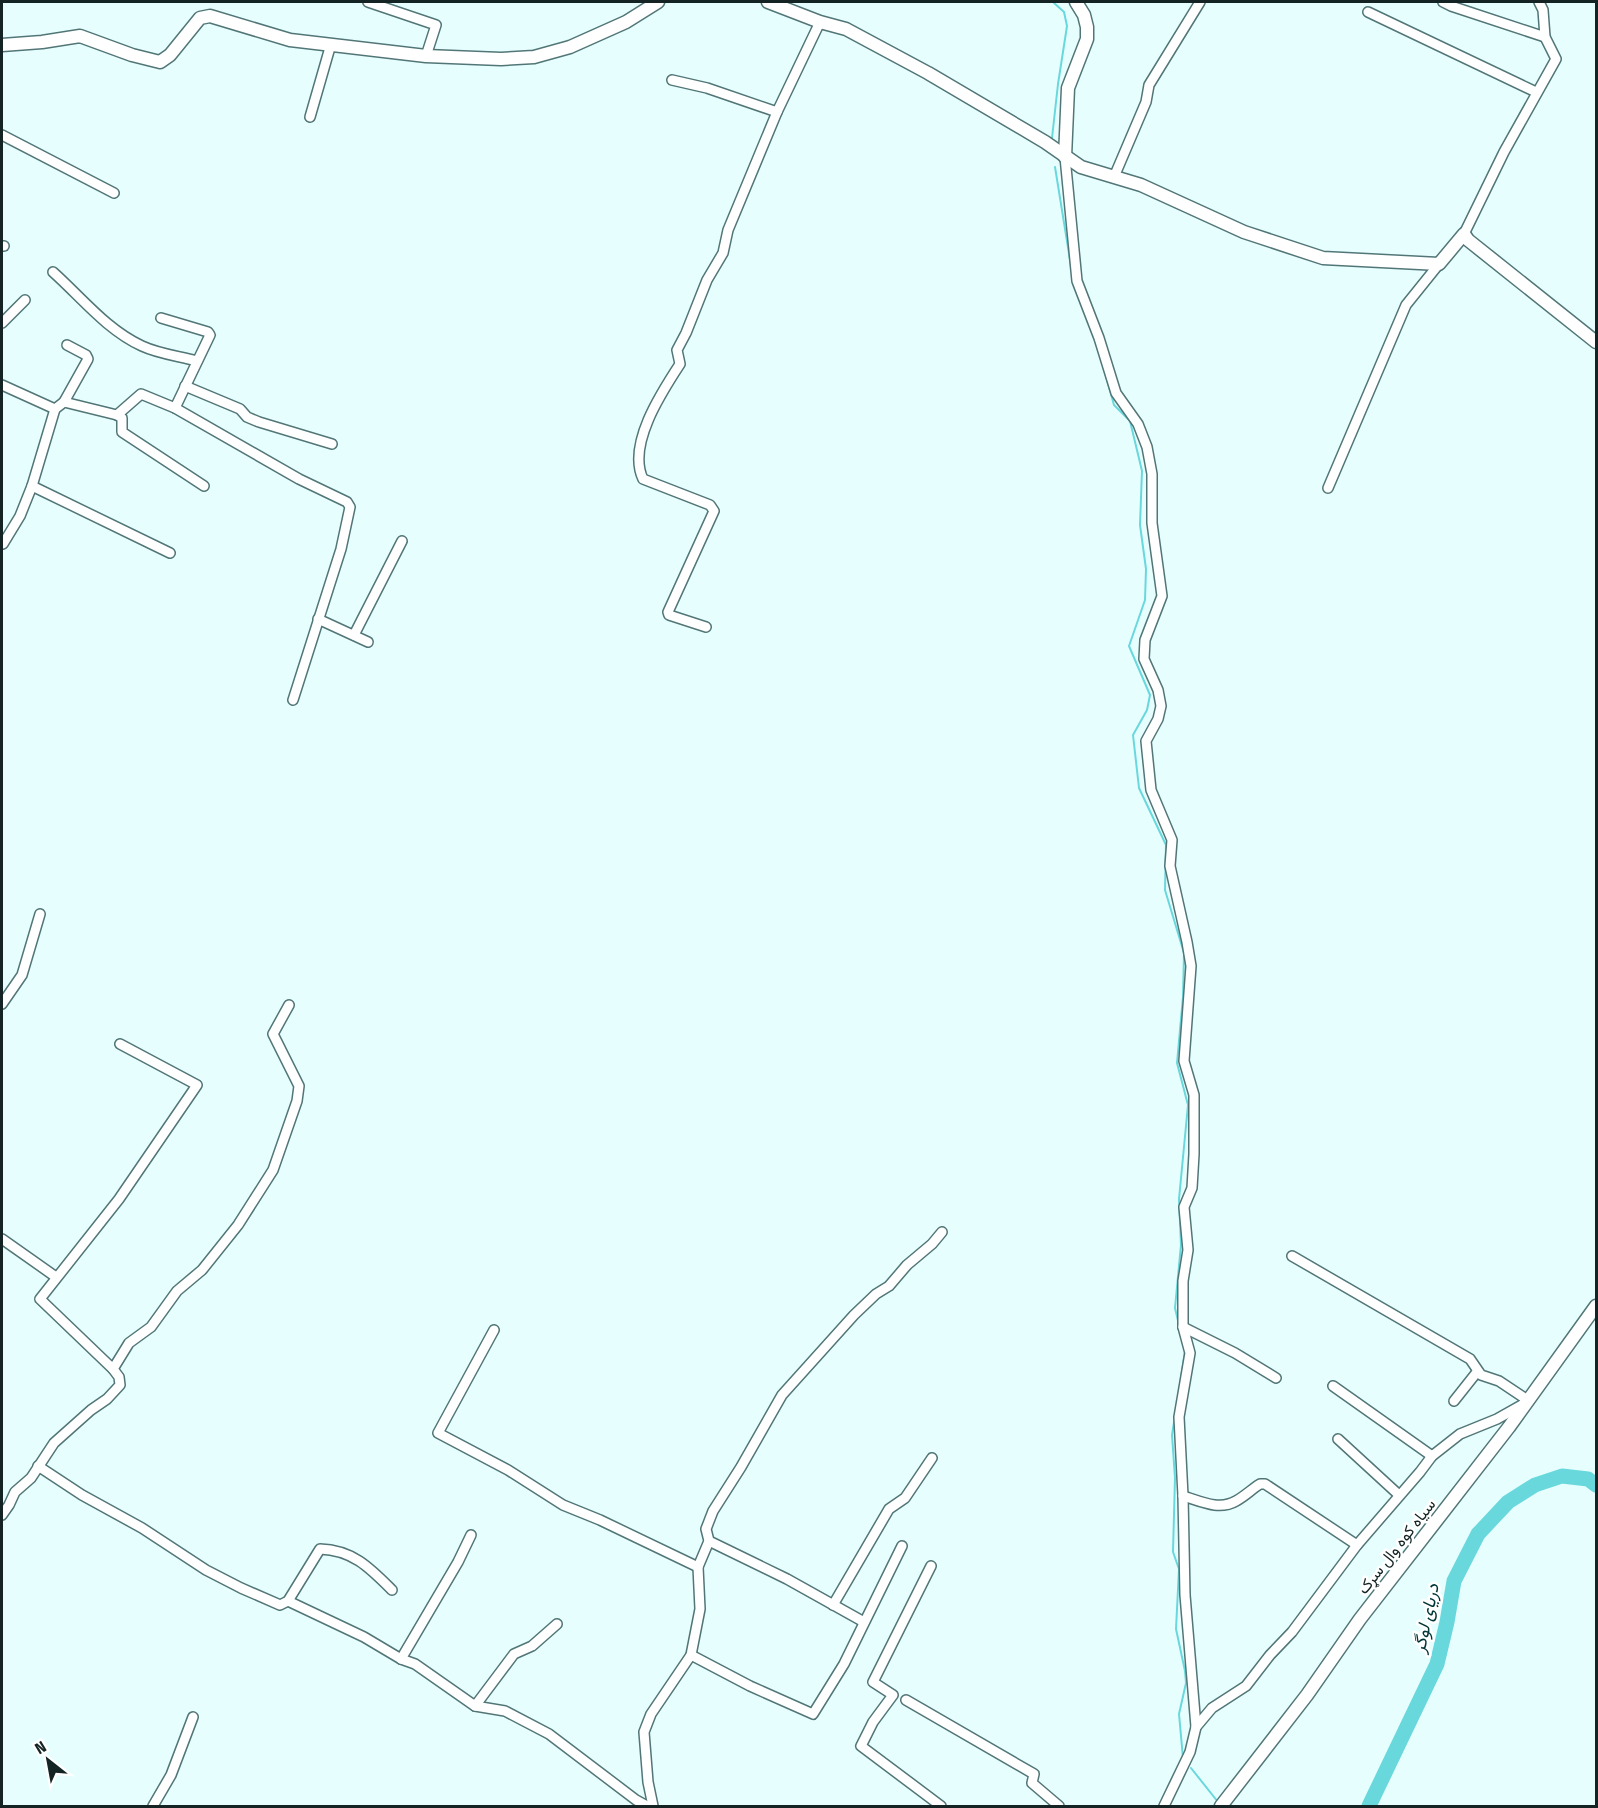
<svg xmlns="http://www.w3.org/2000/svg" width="1598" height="1808" font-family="'Fira Sans Condensed',Vazirmatn,sans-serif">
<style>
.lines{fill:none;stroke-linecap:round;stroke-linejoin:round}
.stream{stroke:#69d8dc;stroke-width:2}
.river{stroke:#69d8dc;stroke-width:15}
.street-casing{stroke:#527677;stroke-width:12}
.secondary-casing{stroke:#527677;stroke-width:15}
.street{stroke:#fff;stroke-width:9}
.secondary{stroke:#fff;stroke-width:12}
.labels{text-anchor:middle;stroke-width:5;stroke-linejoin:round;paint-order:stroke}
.street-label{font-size:16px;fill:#142324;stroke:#fff}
.water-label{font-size:18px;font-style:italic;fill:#003537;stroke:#fff}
</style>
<rect width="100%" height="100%" fill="#e7feff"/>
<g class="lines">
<g class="stream">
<path d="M1052,138L1058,84L1067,26L1064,12L1053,2"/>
<path d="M1055,167L1071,266"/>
<path d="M1099,351L1114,405L1130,421L1142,471L1140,525L1146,569L1145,600L1129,646L1150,695L1147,710L1133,735L1139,788L1166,845L1165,890L1184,953L1183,997L1177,1063L1188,1105L1179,1199L1181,1245L1175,1308L1179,1325"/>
<path d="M1177,1405L1185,1351"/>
<path d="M1175,1416L1172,1435L1175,1478L1173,1552L1179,1569L1176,1629L1185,1671L1186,1683L1179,1714L1183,1758"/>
<path d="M1191,1768L1218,1802"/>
</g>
<path class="river" d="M1369,1806L1437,1664L1447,1622L1454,1581L1478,1534L1508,1502L1535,1485L1562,1476L1588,1479L1596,1485"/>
<defs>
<g id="street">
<path d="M368,2L436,25L426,56"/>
<path d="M1443,2L1451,6L1545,37"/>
<path d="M1368,12L1536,92"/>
<path d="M672,80L707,88L777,112"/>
<path d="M310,117L331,44"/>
<path d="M2,135L114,193"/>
<path d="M1065,157L1077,281L1099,338L1116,393L1138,424L1147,447L1152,474V523L1162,596L1145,640L1144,659L1158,690L1161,706L1158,719L1146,741L1151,790L1172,840L1170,866L1187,942L1191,966L1184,1061L1194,1095V1154L1192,1188L1184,1207L1188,1250L1183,1281V1327L1190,1353L1179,1417L1183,1496L1185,1595L1196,1727"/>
<path d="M1114,177L1146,102L1149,85L1200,2"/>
<path d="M1464,234L1504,152L1556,59L1545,37L1543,10L1539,2"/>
<path d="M2,246H4"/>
<path d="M53,272C82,298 107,330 142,346C159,354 179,356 197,361"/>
<path d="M161,318L208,332L210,335L175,408"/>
<path d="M2,323L25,300"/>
<path d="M2,385L55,409"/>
<path d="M185,386L240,409L247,417L259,422L332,444"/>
<path d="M64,402L88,359L86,355L67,345"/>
<path d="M117,415L122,418V432L204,486"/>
<path d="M32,486L170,553"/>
<path d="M1328,488L1406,305L1439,264"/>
<path d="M3,544L20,516L32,486L55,409L64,402L117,415L141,394L175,408L299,479L347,502L350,507L341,549L293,700"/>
<path d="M318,619L368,642"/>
<path d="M706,627L669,615L668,612L714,511L710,505L643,479C627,445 661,393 680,364L677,350L686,333L707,280L723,253L728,230L777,112L820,22"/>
<path d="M354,635L402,541"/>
<path d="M2,1004L22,975L40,914"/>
<path d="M2,1239L56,1277"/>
<path d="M1183,1327L1235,1353L1276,1378"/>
<path d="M494,1330L438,1433L508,1470L563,1505L600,1520L698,1567"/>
<path d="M113,1369L40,1299L119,1199L197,1085L120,1044"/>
<path d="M1333,1386L1432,1456"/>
<path d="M1454,1401L1477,1372"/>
<path d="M1338,1439L1399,1495"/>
<path d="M38,1466L82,1495L142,1528L206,1570L241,1588L280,1605L288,1601L320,1549C353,1550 370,1568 392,1590"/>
<path d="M1183,1496C1200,1501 1219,1511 1236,1501C1245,1496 1252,1489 1260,1484H1265L1357,1545"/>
<path d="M2,1515L9,1505L15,1492L31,1478L54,1443L91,1410L107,1399L120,1385L119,1377L113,1369L129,1343L151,1327L177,1291L202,1270L238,1225L273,1170L297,1101L299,1086L273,1034L289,1005"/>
<path d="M709,1541L787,1579L864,1622"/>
<path d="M931,1566L873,1682L893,1695L873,1722L861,1746L941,1806"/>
<path d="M288,1601L364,1637L401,1659L415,1664L475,1706L505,1711L549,1734L636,1800L647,1806"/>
<path d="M833,1605L889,1509L905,1498L932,1458"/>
<path d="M691,1655L750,1686L813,1714L844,1664L902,1546"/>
<path d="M401,1659L458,1562L471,1535"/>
<path d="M906,1700L1034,1774L1032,1783L1059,1806"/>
<path d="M475,1706L514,1654L532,1646L557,1624"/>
<path d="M153,1806L171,1775L193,1717"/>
<path d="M653,1806L648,1782L644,1732L651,1714L691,1655L700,1609L698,1567L709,1541L706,1529L713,1511L741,1467L782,1395L854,1315L876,1294L889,1286L907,1265L932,1244L942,1232"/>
<path d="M1164,1806L1190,1752L1196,1727L1212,1708L1246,1686L1270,1655L1292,1632L1357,1545L1420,1472L1432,1456L1460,1434L1497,1419L1529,1401L1499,1381L1481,1375L1470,1359L1292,1256"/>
</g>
<g id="secondary">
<path d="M768,2L820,22L846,29L928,73L1045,142L1081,167L1141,185L1244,232L1323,258L1439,264L1464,234L1468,240L1596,342"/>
<path d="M2,45L42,42L80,36L132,55L160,62L170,55L200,18L210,16L290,40L426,56L501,59L534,57L570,47L626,22L658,2"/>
<path d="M1065,157L1068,88L1087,39V27L1084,15L1076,2"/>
<path d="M1221,1806L1307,1695L1360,1619L1509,1427L1596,1306"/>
</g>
</defs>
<use href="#street" class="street-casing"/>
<use href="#secondary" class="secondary-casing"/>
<use href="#street" class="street"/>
<use href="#secondary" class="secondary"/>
</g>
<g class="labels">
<g class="street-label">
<text transform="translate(1396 1546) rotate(-52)" y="6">سیاه کوه وال سړک</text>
</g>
<g class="water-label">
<text transform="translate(1426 1618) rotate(-78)" y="6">دریای لوگر</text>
</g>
</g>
<rect width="1598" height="1808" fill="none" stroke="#142324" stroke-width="6"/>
<g transform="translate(48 1760) rotate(329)" stroke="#ffffff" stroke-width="4.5" paint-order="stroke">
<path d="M0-4.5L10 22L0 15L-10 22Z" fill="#142324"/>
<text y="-9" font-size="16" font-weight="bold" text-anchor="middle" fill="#142324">N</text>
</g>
</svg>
